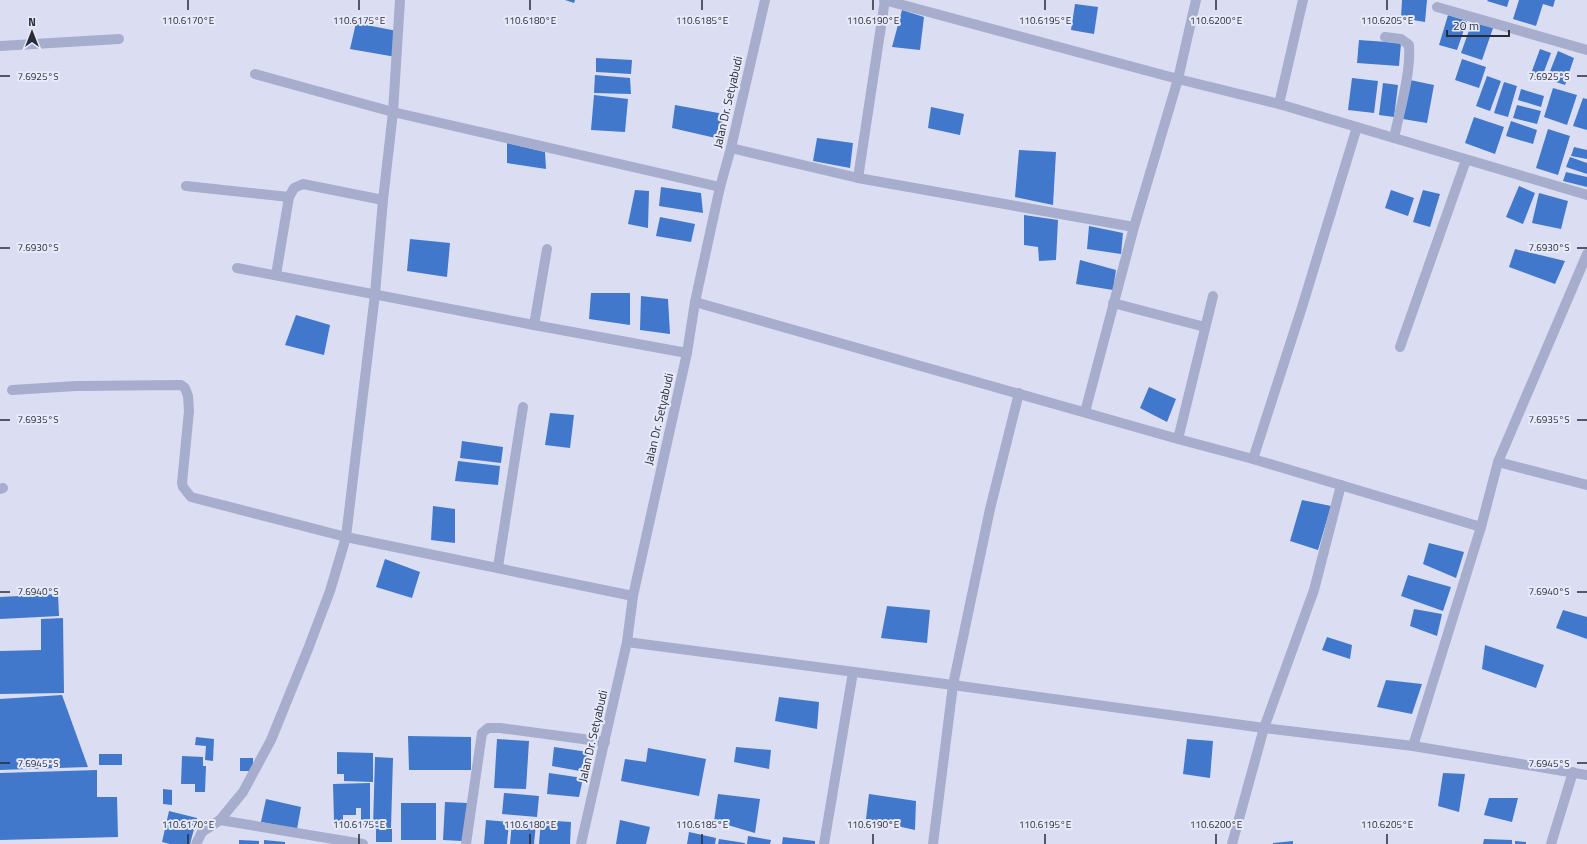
<svg xmlns="http://www.w3.org/2000/svg" width="1587" height="844" font-family="'Titillium Web',sans-serif">
<style>
.building{fill:#4178cc}
.lines{fill:none;stroke-linecap:round;stroke-linejoin:round}
.minor{stroke:#a7adcc;stroke-width:10}
.ticks{fill:none;stroke:#282d38;stroke-width:1.5}
.labels{text-anchor:middle;stroke-width:4;stroke-linejoin:round;paint-order:stroke}
.street-label{font-size:12px;fill:#282d38;stroke:#e8eafa}
.ticks-label{font-size:10px;text-anchor:middle;fill:#282d38;stroke:#e8eafa;stroke-width:4;stroke-linejoin:round;paint-order:stroke}
</style>
<rect width="100%" height="100%" fill="#dbdef3"/>
<g class="building">
<path d="M565,0H575L574,3Z"/>
<path d="M1402,0H1427L1425,22L1401,18Z"/>
<path d="M1488,0H1509L1507,7L1487,1Z"/>
<path d="M1519,0H1555L1553,7L1543,4L1536,26L1513,19Z"/>
<path d="M1075,4L1098,7L1094,34L1071,30Z"/>
<path d="M902,10L924,17L920,50L892,47Z"/>
<path d="M1448,15L1467,21L1457,50L1439,45Z"/>
<path d="M1472,22L1493,28L1482,60L1461,53Z"/>
<path d="M356,23L397,31L396,57L350,49Z"/>
<path d="M1359,40L1401,43L1399,66L1357,63Z"/>
<path d="M1540,49L1551,53L1540,82L1529,79Z"/>
<path d="M1558,51L1574,58L1565,85L1547,79Z"/>
<path d="M596,58L632,60L631,74L596,72Z"/>
<path d="M1462,59L1486,67L1479,88L1455,80Z"/>
<path d="M595,75L630,78L631,94L594,93Z"/>
<path d="M1487,76L1501,81L1490,111L1476,106Z"/>
<path d="M1352,78L1378,81L1374,113L1348,110Z"/>
<path d="M1410,80L1434,85L1427,123L1403,119Z"/>
<path d="M1504,82L1517,86L1508,117L1494,113Z"/>
<path d="M1383,83L1398,85L1394,117L1379,115Z"/>
<path d="M1553,88L1577,95L1567,125L1544,117Z"/>
<path d="M1521,89L1544,96L1541,107L1518,100Z"/>
<path d="M594,95L628,99L625,132L591,130Z"/>
<path d="M1583,98L1587,99V130L1573,126Z"/>
<path d="M675,105L724,114L720,139L672,128Z"/>
<path d="M1517,105L1541,111L1537,124L1513,118Z"/>
<path d="M931,107L964,114L960,135L928,128Z"/>
<path d="M1474,117L1504,127L1495,154L1465,143Z"/>
<path d="M1511,121L1537,130L1533,144L1506,136Z"/>
<path d="M1548,129L1570,136L1558,175L1536,168Z"/>
<path d="M817,138L853,143L850,168L813,161Z"/>
<path d="M507,143L545,152L546,169L507,163Z"/>
<path d="M1574,147L1587,150V159L1571,156Z"/>
<path d="M1019,150L1056,152L1053,205L1015,197Z"/>
<path d="M1570,157L1587,163V174L1566,167Z"/>
<path d="M1566,172L1587,177V187L1563,181Z"/>
<path d="M1519,186L1535,193L1523,224L1506,217Z"/>
<path d="M661,187L701,193L703,213L659,206Z"/>
<path d="M635,190L649,191L648,228L628,224Z"/>
<path d="M1391,190L1414,198L1408,216L1385,208Z"/>
<path d="M1423,190L1440,194L1430,227L1413,222Z"/>
<path d="M1539,193L1568,201L1561,229L1532,223Z"/>
<path d="M1024,215L1058,220L1056,260L1039,261L1038,247L1024,245Z"/>
<path d="M660,217L695,224L691,242L656,236Z"/>
<path d="M1089,226L1123,233L1121,254L1087,249Z"/>
<path d="M410,239L450,243L447,277L407,271Z"/>
<path d="M1515,249L1565,261L1555,284L1509,267Z"/>
<path d="M1080,260L1116,270L1113,290L1076,284Z"/>
<path d="M591,293H630V325L589,319Z"/>
<path d="M641,296L668,299L670,334L640,330Z"/>
<path d="M296,315L330,325L324,355L285,345Z"/>
<path d="M1149,387L1176,399L1167,422L1140,408Z"/>
<path d="M550,413L574,415L570,448L545,445Z"/>
<path d="M462,441L503,447L501,463L460,458Z"/>
<path d="M458,461L500,466L498,485L455,481Z"/>
<path d="M1302,500L1331,506L1318,550L1290,541Z"/>
<path d="M433,506L455,509V543L431,540Z"/>
<path d="M1429,543L1464,552L1456,578L1423,564Z"/>
<path d="M385,559L420,572L412,598L376,587Z"/>
<path d="M1408,575L1451,587L1443,611L1401,596Z"/>
<path d="M58,594L59,616L0,619V597Z"/>
<path d="M887,606L930,610L927,643L881,638Z"/>
<path d="M1414,609L1442,614L1437,636L1410,626Z"/>
<path d="M1563,610L1587,617V639L1556,628Z"/>
<path d="M63,618L64,693L0,694V651L41,650V619Z"/>
<path d="M1327,637L1352,645L1350,659L1322,650Z"/>
<path d="M1485,645L1544,665L1536,688L1482,669Z"/>
<path d="M1386,680L1422,684L1412,714L1377,707Z"/>
<path d="M62,695L88,767L0,770V699Z"/>
<path d="M779,697L819,702L817,729L775,721Z"/>
<path d="M408,736L471,737V770H409Z"/>
<path d="M196,737L214,739L213,761L205,760L206,746L195,745Z"/>
<path d="M497,739L529,741L526,789L494,788Z"/>
<path d="M1187,739L1213,741L1210,778L1183,774Z"/>
<path d="M554,747L588,752L585,772L552,766Z"/>
<path d="M736,747L771,750L769,769L734,762Z"/>
<path d="M648,748L706,759L699,796L621,781L625,759L646,762Z"/>
<path d="M337,752L373,753V782L344,781V774H337Z"/>
<rect x="99" y="754" width="23" height="11"/>
<path d="M182,756L203,757V766H206L205,792H195V784H181Z"/>
<path d="M375,757L393,758L391,828L373,827Z"/>
<rect x="240" y="758" width="13" height="13"/>
<path d="M97,770V797H117L118,837L0,840V773Z"/>
<path d="M549,773L583,778L579,797L547,794Z"/>
<path d="M1443,773L1465,774L1459,812L1438,806Z"/>
<path d="M370,783V825H361V808H356V815H343V821H334L333,784Z"/>
<path d="M163,789L172,790V805L163,804Z"/>
<path d="M504,793L539,796L537,817L502,814Z"/>
<path d="M718,794L760,799L755,833L714,821Z"/>
<path d="M869,794L916,801L915,830L866,819Z"/>
<path d="M1489,798H1518L1512,822L1484,815Z"/>
<path d="M266,799L301,807L297,829L261,822Z"/>
<path d="M445,802L468,803L462,841L443,840Z"/>
<rect x="401" y="803" width="35" height="37"/>
<path d="M169,811L197,818L190,844H170L162,842Z"/>
<path d="M486,820L509,822L507,844H484Z"/>
<path d="M541,820L571,822L570,844H539Z"/>
<path d="M620,820L650,827L646,844H616Z"/>
<path d="M512,822L536,824L534,844H510Z"/>
<rect x="376" y="829" width="16" height="13"/>
<path d="M689,832L716,838L715,844H687Z"/>
<path d="M748,836L771,840L770,844H747Z"/>
<path d="M783,837L815,841V844H782Z"/>
<path d="M719,839L745,843V844H718Z"/>
<path d="M1484,839L1512,840V844H1483Z"/>
<path d="M239,840L259,841V844H239Z"/>
<path d="M264,840L285,842V844H264Z"/>
<path d="M1293,841V844H1273V843Z"/>
<path d="M1515,841L1526,842V844H1515Z"/>
</g>
<g class="lines">
<g class="minor">
<path d="M884,0L1178,79L1279,104L1587,195"/>
<path d="M1437,7L1587,50"/>
<path d="M1385,37L1401,39L1409,45C1411,74 1400,109 1394,138"/>
<path d="M0,46L119,39"/>
<path d="M255,74L393,112L720,187"/>
<path d="M1279,104L1303,0"/>
<path d="M731,148L858,178L1134,227"/>
<path d="M858,178L885,0"/>
<path d="M186,186L289,197"/>
<path d="M237,268L534,325L687,353"/>
<path d="M276,275L289,197L294,188L303,184L383,200"/>
<path d="M695,302L1178,439L1253,459L1481,527"/>
<path d="M1113,303L1205,327"/>
<path d="M534,325L547,249"/>
<path d="M1400,347L1466,160"/>
<path d="M12,390L76,386L181,385L185,388L188,396L189,411L182,483L183,487L191,497L346,537L633,596"/>
<path d="M1085,412L1134,227L1178,79L1196,0"/>
<path d="M1178,439L1213,296"/>
<path d="M1253,459L1303,304L1357,127"/>
<path d="M1498,462L1587,485"/>
<path d="M0,489L3,488"/>
<path d="M498,567L523,407"/>
<path d="M627,642L953,685L1264,728L1413,746L1587,775"/>
<path d="M1413,746L1481,527L1498,462L1587,254"/>
<path d="M220,820L363,844"/>
<path d="M196,844L202,832L220,820L243,792L271,740L308,649L330,591L346,537L375,294L383,200L393,112L400,0"/>
<path d="M466,844L482,733L488,728H500L605,742"/>
<path d="M581,844L627,642L633,596L687,353L695,302L720,187L731,148L765,0"/>
<path d="M824,844L853,672"/>
<path d="M933,844L953,685L990,509L1019,393"/>
<path d="M1232,844L1264,728L1314,590L1341,485"/>
<path d="M1551,844L1573,772"/>
</g>
</g>
<path class="ticks" d="M188,0V10M359,0V10M530,0V10M702,0V10M873,0V10M1045,0V10M1216,0V10M1387,0V10M0,76H10M1577,76H1587M0,248H10M1577,248H1587M0,420H10M1577,420H1587M0,592H10M1577,592H1587M0,763H10M1577,763H1587M188,834V844M359,834V844M530,834V844M702,834V844M873,834V844M1045,834V844M1216,834V844M1387,834V844"/>
<g class="labels">
<g class="street-label">
<text transform="translate(728 102) rotate(-77)" y="4">Jalan Dr. Setyabudi</text>
<text transform="translate(659 419) rotate(-77)" y="4">Jalan Dr. Setyabudi</text>
<text transform="translate(593 736) rotate(-77)" y="4">Jalan Dr. Setyabudi</text>
</g>
</g>
<g class="ticks-label">
<text x="188" y="24">110.6170°E</text>
<text x="359" y="24">110.6175°E</text>
<text x="530" y="24">110.6180°E</text>
<text x="702" y="24">110.6185°E</text>
<text x="873" y="24">110.6190°E</text>
<text x="1045" y="24">110.6195°E</text>
<text x="1216" y="24">110.6200°E</text>
<text x="1387" y="24">110.6205°E</text>
<text x="38" y="80">7.6925°S</text>
<text x="1549" y="80">7.6925°S</text>
<text x="38" y="251">7.6930°S</text>
<text x="1549" y="251">7.6930°S</text>
<text x="38" y="423">7.6935°S</text>
<text x="1549" y="423">7.6935°S</text>
<text x="38" y="595">7.6940°S</text>
<text x="1549" y="595">7.6940°S</text>
<text x="38" y="767">7.6945°S</text>
<text x="1549" y="767">7.6945°S</text>
<text x="188" y="828">110.6170°E</text>
<text x="359" y="828">110.6175°E</text>
<text x="530" y="828">110.6180°E</text>
<text x="702" y="828">110.6185°E</text>
<text x="873" y="828">110.6190°E</text>
<text x="1045" y="828">110.6195°E</text>
<text x="1216" y="828">110.6200°E</text>
<text x="1387" y="828">110.6205°E</text>
</g>
<g transform="translate(32 32)" stroke="#e8eafa" stroke-width="3" paint-order="stroke">
<path d="M0-3L7 15L0 10L-7 15Z" fill="#282d38"/>
<text y="-6" font-size="11" font-weight="bold" text-anchor="middle" fill="#282d38">N</text>
</g>
<path d="M1447 30v6h62v-6" fill="none" stroke="#282d38" stroke-width="2"/>
<text x="1453" y="30" font-size="12" fill="#282d38" stroke="#e8eafa" stroke-width="3" paint-order="stroke">20 m</text>
</svg>
